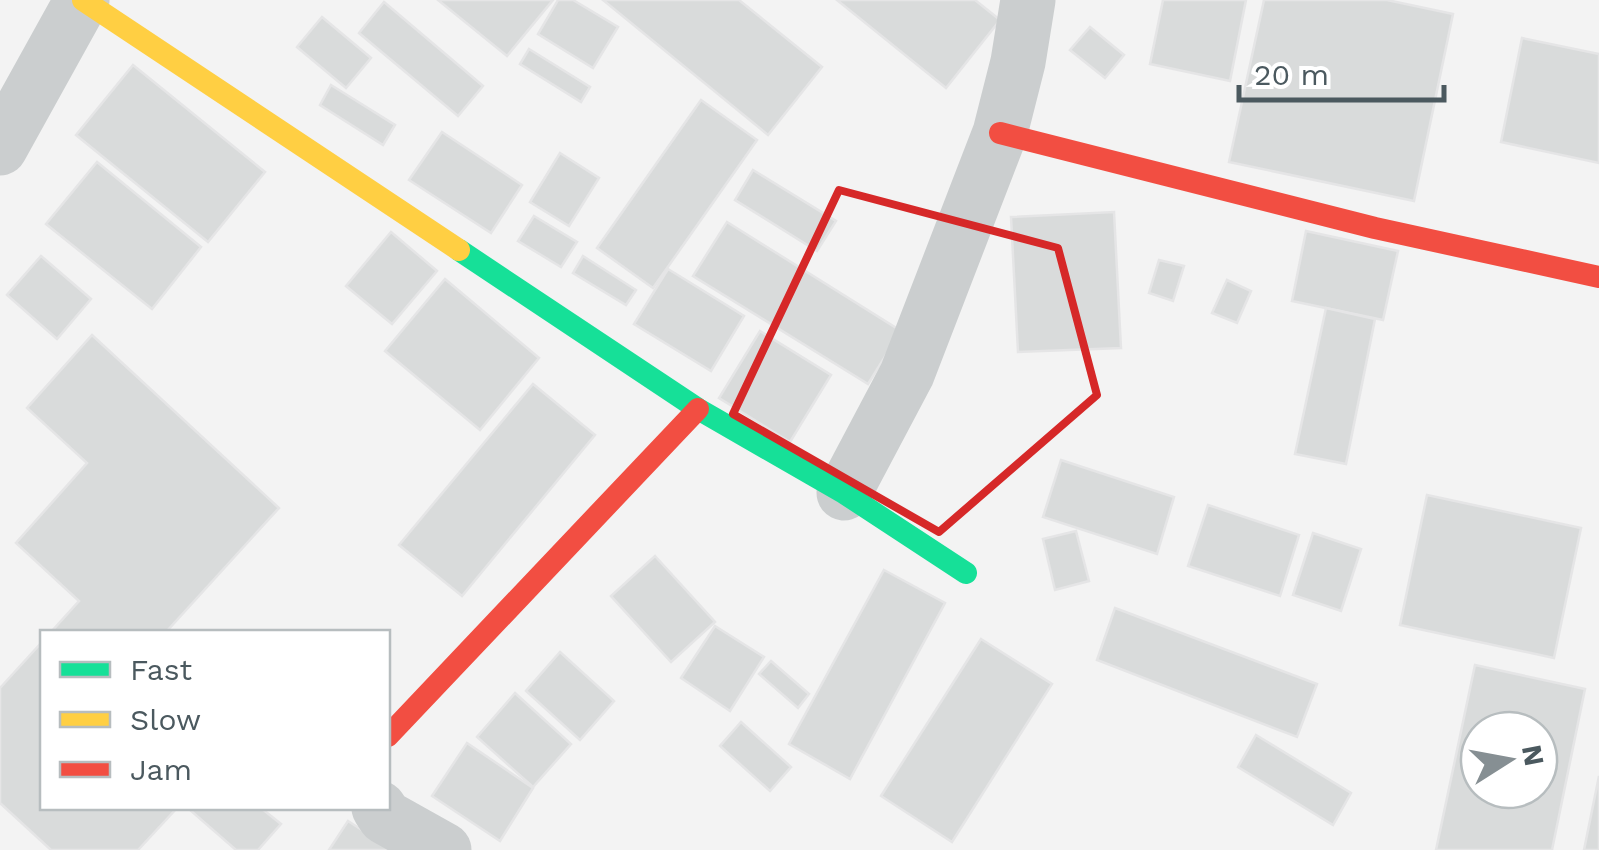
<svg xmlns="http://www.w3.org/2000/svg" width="1599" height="850" font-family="'Work Sans',sans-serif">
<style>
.building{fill:#d9dbdb;stroke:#e5e5e6;stroke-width:2.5;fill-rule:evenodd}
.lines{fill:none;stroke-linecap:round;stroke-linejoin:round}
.street{stroke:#cbcecf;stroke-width:55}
.fast{stroke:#16e098;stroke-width:22}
.slow{stroke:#ffcf43;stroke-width:22}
.jam{stroke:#f24e42;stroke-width:22}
.marked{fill:none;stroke:#d62828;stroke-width:8;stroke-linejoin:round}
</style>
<rect width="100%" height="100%" fill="#f3f3f3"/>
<g class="building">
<path d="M438,0H553L507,56Z"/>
<path d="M558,0H573L618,27L593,68L538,34Z"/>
<path d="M603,0H739L822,67L768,135Z"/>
<path d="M837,0H975L1000,20L946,88Z"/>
<path d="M1163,0H1246L1230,81L1150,64Z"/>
<path d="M1264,0H1387L1453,14L1414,201L1229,162Z"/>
<path d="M384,2L483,86L458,116L359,33Z"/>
<path d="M322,17L371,58L346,88L297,47Z"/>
<path d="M1090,27L1124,55L1105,78L1070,50Z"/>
<path d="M1522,38L1599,54V163L1501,142Z"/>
<path d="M529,49L590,87L581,102L520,64Z"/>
<path d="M133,65L265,172L208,242L76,135Z"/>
<path d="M331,85L395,125L383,145L320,105Z"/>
<path d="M701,100L757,140L653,288L597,248Z"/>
<path d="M442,132L522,185L491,233L409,180Z"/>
<path d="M560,153L599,178L569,226L530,202Z"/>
<path d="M97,162L201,247L152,309L46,224Z"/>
<path d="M753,170L836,221L817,251L735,200Z"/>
<path d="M1114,212L1121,348L1018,352L1011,217Z"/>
<path d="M534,216L577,242L561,267L518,241Z"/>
<path d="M727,222L901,331L868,384L693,276Z"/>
<path d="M1306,231L1398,251L1383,320L1292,301Z"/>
<path d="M391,232L437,271L392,324L346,286Z"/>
<path d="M41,256L91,299L57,339L7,295Z"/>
<path d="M583,256L636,290L626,305L573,273Z"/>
<path d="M1159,260L1184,266L1173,301L1149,293Z"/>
<path d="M668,269L744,316L711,371L634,324Z"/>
<path d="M445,279L539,358L480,430L385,351Z"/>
<path d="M1227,280L1251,291L1237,323L1212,313Z"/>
<path d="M1326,308L1375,319L1346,464L1295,454Z"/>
<path d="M760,331L831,375L790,442L719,398Z"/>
<path d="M92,335L279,508L166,632H51L79,601L16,543L87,463L27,408Z"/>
<path d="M533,384L595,435L462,596L399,545Z"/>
<path d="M1061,460L1174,497L1157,554L1043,517Z"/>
<path d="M1427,495L1581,528L1554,658L1400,625Z"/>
<path d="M1208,505L1299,535L1280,596L1188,566Z"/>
<path d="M1076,531L1089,581L1055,590L1043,539Z"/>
<path d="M1313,533L1361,549L1341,611L1293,595Z"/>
<path d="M655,556L715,622L671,662L611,596Z"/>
<path d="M884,570L945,603L850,779L789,744Z"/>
<path d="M1115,608L1317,684L1297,737L1097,660Z"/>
<path d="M715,626L764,657L730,711L681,678Z"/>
<path d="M981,639L1052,684L952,842L881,796Z"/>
<path d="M42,642V808H177L138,850H51L0,803V688Z"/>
<path d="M560,652L614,701L580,740L526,691Z"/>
<path d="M771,661L809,694L798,708L759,674Z"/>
<path d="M1475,665L1585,689L1552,850H1436ZM1479,730H1539V790H1479Z"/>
<path d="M515,693L571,744L533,787L477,737Z"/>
<path d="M741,722L791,767L770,791L720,746Z"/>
<path d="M1256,735L1351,793L1333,825L1238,767Z"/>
<path d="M467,743L533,788L500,841L432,796Z"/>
<path d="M1599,776V850H1584Z"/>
<path d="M192,808H261L281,824L258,850H236L190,810Z"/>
<path d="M348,821L393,850H329Z"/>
</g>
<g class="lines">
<g class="street">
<path d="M0,148L82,0"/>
<path d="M844,493L907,374L1000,133L1018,62L1028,0"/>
<path d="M379,808L385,817L444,850"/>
</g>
<path class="fast" d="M459,250L698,409L844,493L966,573"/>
<path class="slow" d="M83,0L459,250"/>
<g class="jam">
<path d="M1000,133L1375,228L1599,277"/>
<path d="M388,736L698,409"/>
</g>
</g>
<path class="marked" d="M839,190L1058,248L1097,395L939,532L733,414Z"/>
<rect x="40" y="630" width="350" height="180" fill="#ffffff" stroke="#b7bdbf" stroke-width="2.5"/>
<rect x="60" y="662" width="50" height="15" fill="#16e098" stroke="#b7bdbf" stroke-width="2.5"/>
<text x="130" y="680" font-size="30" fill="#4b595f">Fast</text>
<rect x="60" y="712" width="50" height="15" fill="#ffcf43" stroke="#b7bdbf" stroke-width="2.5"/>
<text x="130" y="730" font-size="30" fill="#4b595f">Slow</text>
<rect x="60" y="762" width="50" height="15" fill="#f24e42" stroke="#b7bdbf" stroke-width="2.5"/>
<text x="130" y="780" font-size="30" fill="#4b595f">Jam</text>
<g transform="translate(1509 760) rotate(79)"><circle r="48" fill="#ffffff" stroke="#b7bdbf" stroke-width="2.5"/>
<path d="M0-8L18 38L0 25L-18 38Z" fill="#868f93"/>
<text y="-15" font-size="28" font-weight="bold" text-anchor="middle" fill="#4b595f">N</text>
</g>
<path d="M1239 85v15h205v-15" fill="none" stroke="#4b595f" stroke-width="5"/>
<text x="1254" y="85" font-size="30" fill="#4b595f" stroke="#ffffff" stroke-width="8" paint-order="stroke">20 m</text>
</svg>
